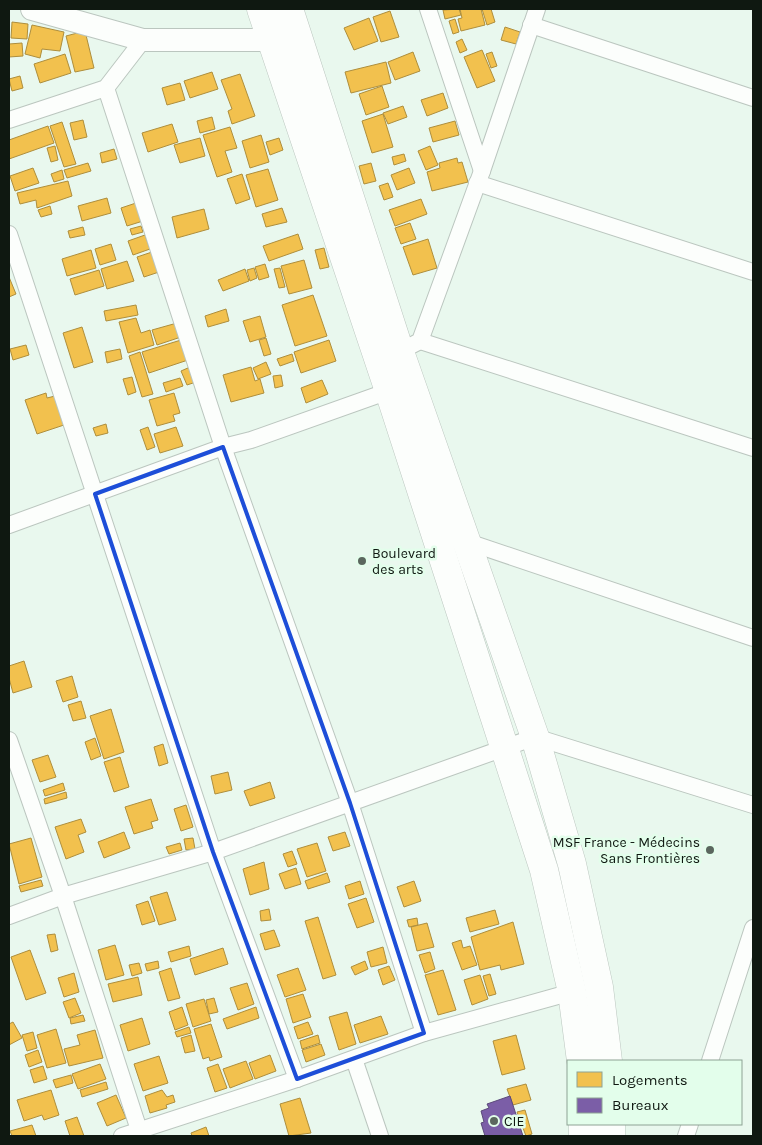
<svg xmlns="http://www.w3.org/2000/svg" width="762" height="1145" font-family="Karla,sans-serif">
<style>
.homes{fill:#f2c14e;stroke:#ae8e3c}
.offices{fill:#7b5ea7;stroke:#5b497a}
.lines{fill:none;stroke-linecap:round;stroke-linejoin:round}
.street-casing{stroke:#bbc6bf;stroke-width:18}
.secondary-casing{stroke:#bbc6bf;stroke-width:24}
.highway-casing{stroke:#bbc6bf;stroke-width:29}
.street{stroke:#fcfefc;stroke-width:16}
.secondary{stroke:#fcfefc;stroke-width:22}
.highway{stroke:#fcfefc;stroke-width:28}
.marked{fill:none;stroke:#1d4ed8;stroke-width:4;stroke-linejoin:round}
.poi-dot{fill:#5b665e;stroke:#e3feeb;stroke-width:2}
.labels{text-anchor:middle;stroke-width:5;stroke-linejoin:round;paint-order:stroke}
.poi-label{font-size:14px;fill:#0f1811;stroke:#e3feeb;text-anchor:start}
</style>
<rect width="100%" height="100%" fill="#e9f8ee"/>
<g class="homes">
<path d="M459,9L461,15L445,19L443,10Z"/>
<path d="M460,9H481L485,25L461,31L458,19L462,18Z"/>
<path d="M482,9H491L495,22L487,25Z"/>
<path d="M390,11L399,37L381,42L373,17Z"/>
<path d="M369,18L378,41L354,50L344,28Z"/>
<path d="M455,19L459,32L453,34L449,21Z"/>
<path d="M12,22L28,24L27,39L11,38Z"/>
<path d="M32,25L64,32L60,51L42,49L40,58L25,54Z"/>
<path d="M505,27L520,32L516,44L501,40Z"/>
<path d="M85,31L94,68L75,72L66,36Z"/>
<path d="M462,39L467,50L460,53L456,42Z"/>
<path d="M22,43L23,56L9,57V44Z"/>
<path d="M482,50L495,81L477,88L464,57Z"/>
<path d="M413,52L420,71L395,80L388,62Z"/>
<path d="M492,52L497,66L491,68L486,54Z"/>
<path d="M65,54L71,73L40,83L34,64Z"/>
<path d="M386,62L391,83L351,93L345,72Z"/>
<path d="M212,72L218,89L190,98L184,81Z"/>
<path d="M240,74L255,116L232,124L228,111L232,109L221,80Z"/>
<path d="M20,76L23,88L12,91L9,79Z"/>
<path d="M180,83L185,100L167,105L162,88Z"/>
<path d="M382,86L389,107L366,115L359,94Z"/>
<path d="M443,93L448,108L427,116L421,100Z"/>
<path d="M403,106L407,117L388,124L383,113Z"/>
<path d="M383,114L393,147L372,153L362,121Z"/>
<path d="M212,117L215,129L200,133L197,121Z"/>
<path d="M83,120L87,137L74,140L70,123Z"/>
<path d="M455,121L459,135L433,142L429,128Z"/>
<path d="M62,122L76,164L64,167L50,126Z"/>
<path d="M172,124L178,142L148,152L142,133Z"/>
<path d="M48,126L54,143L9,159V140Z"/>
<path d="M230,127L237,148L225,151L232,172L217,177L203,135Z"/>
<path d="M261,135L269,162L250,168L242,141Z"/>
<path d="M200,138L205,156L180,163L174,145Z"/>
<path d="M279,138L283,150L270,155L266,142Z"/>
<path d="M55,146L58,160L51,162L47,148Z"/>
<path d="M430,146L438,165L426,170L418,151Z"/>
<path d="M114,149L117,159L102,163L100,153Z"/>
<path d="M404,154L406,161L394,165L392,157Z"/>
<path d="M457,158L458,163L462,162L468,182L432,191L427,172L440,168L439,163Z"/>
<path d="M88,163L91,171L67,178L64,170Z"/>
<path d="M371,163L376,181L364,184L359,166Z"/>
<path d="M33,168L39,183L15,191L10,176Z"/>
<path d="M409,168L415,183L397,190L391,175Z"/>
<path d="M268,169L278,200L256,207L246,175Z"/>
<path d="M62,170L64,179L54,182L51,174Z"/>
<path d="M242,174L250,199L236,204L227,179Z"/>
<path d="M68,181L72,196L37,208L36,200L20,204L17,193Z"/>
<path d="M388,183L393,197L384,200L379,186Z"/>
<path d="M107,198L111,213L82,221L78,206Z"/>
<path d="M421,199L427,214L395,226L389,210Z"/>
<path d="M136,203L143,221L127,226L121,208Z"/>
<path d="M50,206L52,214L41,217L38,210Z"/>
<path d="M282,208L287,222L266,227L262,214Z"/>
<path d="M204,209L209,229L177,238L172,217Z"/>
<path d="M410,223L416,239L401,244L395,228Z"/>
<path d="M141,226L143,232L132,235L130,229Z"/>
<path d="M83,227L85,235L70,238L68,231Z"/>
<path d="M298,234L303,249L269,261L263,246Z"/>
<path d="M145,235L150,249L133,255L128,241Z"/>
<path d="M428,239L437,268L413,275L403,247Z"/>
<path d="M111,244L116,260L100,265L95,249Z"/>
<path d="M324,248L329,267L320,269L315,250Z"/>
<path d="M91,250L96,268L67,276L62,259Z"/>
<path d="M152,252L159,272L144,277L137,257Z"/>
<path d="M304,260L312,288L289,294L281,266Z"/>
<path d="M127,261L134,281L107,289L101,269Z"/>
<path d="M265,264L269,277L259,280L255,267Z"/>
<path d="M254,268L257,278L250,281L247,270Z"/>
<path d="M280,268L285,287L279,288L274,269Z"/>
<path d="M245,269L249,281L223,291L218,280Z"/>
<path d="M99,270L104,286L75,295L70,279Z"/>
<path d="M9,277L16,294L9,297Z"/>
<path d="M313,295L327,336L295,346L282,305Z"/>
<path d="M136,305L138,315L106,321L104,311Z"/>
<path d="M226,309L229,321L208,327L205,316Z"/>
<path d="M260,316L266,337L250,342L243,321Z"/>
<path d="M136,318L141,333L150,330L154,345L128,353L119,322Z"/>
<path d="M177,323L181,337L157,345L152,330Z"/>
<path d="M82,327L93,362L74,368L63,333Z"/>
<path d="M266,338L271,354L264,356L259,340Z"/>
<path d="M181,340L188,360L149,373L142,352Z"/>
<path d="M329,340L336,361L301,373L294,352Z"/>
<path d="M26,345L29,355L13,360L10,349Z"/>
<path d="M120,349L122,359L107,363L105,352Z"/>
<path d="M140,352L153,394L142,397L129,356Z"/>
<path d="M292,354L294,361L280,366L277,359Z"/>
<path d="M266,362L271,374L258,379L253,368Z"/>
<path d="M190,367L196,382L187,385L181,371Z"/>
<path d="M251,367L255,381L260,379L264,393L231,402L223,375Z"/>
<path d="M281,375L283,386L275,388L273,376Z"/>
<path d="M132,377L136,392L128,395L123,379Z"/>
<path d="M180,378L183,386L166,392L163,383Z"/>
<path d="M322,380L328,394L306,403L301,388Z"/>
<path d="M46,393L47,398L55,396L64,425L37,434L25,400Z"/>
<path d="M174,393L180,413L173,415L175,421L157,426L149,400Z"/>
<path d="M106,424L108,433L96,436L93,428Z"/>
<path d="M148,427L155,447L147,450L140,430Z"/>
<path d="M176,427L183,446L160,453L154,434Z"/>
<path d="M24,661L32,687L13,693L9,678V666Z"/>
<path d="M72,676L78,697L63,702L56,681Z"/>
<path d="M81,701L86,718L73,721L68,705Z"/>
<path d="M111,709L124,752L104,759L90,716Z"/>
<path d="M95,738L101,756L91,760L85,742Z"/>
<path d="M163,744L168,763L159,766L154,747Z"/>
<path d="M48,755L56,777L40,782L32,760Z"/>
<path d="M120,757L129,787L114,792L104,762Z"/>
<path d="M228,772L232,790L215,794L211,776Z"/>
<path d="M270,782L275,798L250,806L244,791Z"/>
<path d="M63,783L65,790L45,796L43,790Z"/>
<path d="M66,792L67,798L45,804L44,799Z"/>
<path d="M151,799L158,820L151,822L153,828L134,834L125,807Z"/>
<path d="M186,805L193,827L181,831L174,809Z"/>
<path d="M81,819L86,832L78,835L84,852L66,859L55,827Z"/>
<path d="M124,832L130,848L104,858L98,842Z"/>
<path d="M345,832L350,846L333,851L328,837Z"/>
<path d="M31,838L42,877L19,884L9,844Z"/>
<path d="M193,838L195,849L186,850L184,839Z"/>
<path d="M180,843L182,850L169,854L166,847Z"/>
<path d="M317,843L326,871L307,877L297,849Z"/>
<path d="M292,851L297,864L288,867L283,854Z"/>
<path d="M264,862L269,889L250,895L243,869Z"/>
<path d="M296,868L301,884L285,889L279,874Z"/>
<path d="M327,873L330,882L308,889L305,881Z"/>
<path d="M41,880L43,886L21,892L19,886Z"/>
<path d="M360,881L364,894L349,899L345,886Z"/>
<path d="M414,881L421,901L404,907L397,887Z"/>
<path d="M167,892L176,920L159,925L150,897Z"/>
<path d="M366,898L374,922L357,928L348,904Z"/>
<path d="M148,901L155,921L142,925L136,905Z"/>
<path d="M269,909L271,920L261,921L260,911Z"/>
<path d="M495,910L499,924L470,932L466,918Z"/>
<path d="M318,917L336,975L323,979L305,921Z"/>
<path d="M417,918L418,925L409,927L407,920Z"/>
<path d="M513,922L524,964L501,970L500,965L480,970L471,937Z"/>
<path d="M427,923L434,947L417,951L411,927Z"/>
<path d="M274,930L280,946L265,950L260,934Z"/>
<path d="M55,934L58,950L51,952L47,935Z"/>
<path d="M461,940L463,948L470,946L477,965L462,970L452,943Z"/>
<path d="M115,945L124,975L106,980L98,950Z"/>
<path d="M189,946L191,956L171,962L168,952Z"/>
<path d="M383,947L387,963L371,967L367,952Z"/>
<path d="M223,948L228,964L195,975L190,959Z"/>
<path d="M30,950L46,993L26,1000L11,957Z"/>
<path d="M430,952L435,969L425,973L419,955Z"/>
<path d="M158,961L159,968L147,971L145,964Z"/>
<path d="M365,961L368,969L355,975L351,967Z"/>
<path d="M139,963L142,973L132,976L129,965Z"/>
<path d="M389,966L395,980L383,985L378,970Z"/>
<path d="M171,968L180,998L168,1001L159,972Z"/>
<path d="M298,968L306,990L285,997L277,975Z"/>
<path d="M443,970L456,1010L438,1015L425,975Z"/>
<path d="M74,973L79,992L64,997L58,978Z"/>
<path d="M490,974L496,994L489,996L483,976Z"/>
<path d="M480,975L488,999L472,1005L464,980Z"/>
<path d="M138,977L142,995L113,1002L108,984Z"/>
<path d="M247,983L254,1004L238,1010L230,988Z"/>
<path d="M303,994L311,1017L293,1023L286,999Z"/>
<path d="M75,998L81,1013L69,1018L63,1002Z"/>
<path d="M214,998L218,1012L209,1014L206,1000Z"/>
<path d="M204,999L211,1021L193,1027L186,1004Z"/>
<path d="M182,1007L188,1025L175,1030L169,1012Z"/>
<path d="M256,1007L259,1018L227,1029L223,1019Z"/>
<path d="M347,1012L356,1044L339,1050L329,1017Z"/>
<path d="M83,1015L85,1021L71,1024L70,1018Z"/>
<path d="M381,1016L388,1034L360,1043L354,1025Z"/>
<path d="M142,1018L150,1044L128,1051L120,1025Z"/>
<path d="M13,1022L22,1038L9,1045V1024Z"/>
<path d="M308,1022L313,1034L298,1039L294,1027Z"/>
<path d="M211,1024L222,1057L210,1061L209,1057L203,1059L194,1029Z"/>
<path d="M189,1027L191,1033L177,1037L175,1032Z"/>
<path d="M56,1029L66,1063L47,1068L37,1035Z"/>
<path d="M95,1030L103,1058L69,1066L64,1049L80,1045L77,1035Z"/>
<path d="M33,1032L37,1048L27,1051L22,1035Z"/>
<path d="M191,1035L195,1051L185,1053L181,1038Z"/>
<path d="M318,1035L320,1043L302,1049L300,1041Z"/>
<path d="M516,1035L525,1069L502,1075L493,1041Z"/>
<path d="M321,1044L325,1055L306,1062L302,1050Z"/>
<path d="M38,1050L42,1062L29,1067L25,1055Z"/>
<path d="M270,1055L276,1071L255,1079L249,1063Z"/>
<path d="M159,1056L168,1083L143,1091L134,1064Z"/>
<path d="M246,1061L253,1079L230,1088L223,1069Z"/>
<path d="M100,1064L106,1079L78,1089L72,1074Z"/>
<path d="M218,1064L227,1088L215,1092L207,1068Z"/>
<path d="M43,1066L47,1079L34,1083L30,1070Z"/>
<path d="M71,1075L73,1083L56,1088L53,1080Z"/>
<path d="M106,1082L108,1089L82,1097L80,1090Z"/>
<path d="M526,1084L531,1100L513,1105L507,1089Z"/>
<path d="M51,1090L59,1115L44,1120L42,1115L24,1121L17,1100Z"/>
<path d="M162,1090L167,1097L173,1095L175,1102L166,1105L167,1108L150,1113L145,1096Z"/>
<path d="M116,1095L126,1118L107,1126L97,1103Z"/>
<path d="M300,1098L311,1133L289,1136L280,1104Z"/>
<path d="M525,1110L532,1134L526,1136L517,1112Z"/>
<path d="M77,1117L84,1136H70L65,1121Z"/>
<path d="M32,1125L36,1136H12L10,1131Z"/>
<path d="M206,1127L209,1136H192L191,1133Z"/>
</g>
<path class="offices" d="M510,1096L523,1136H485L481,1123L484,1122L481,1111L489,1108L487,1104Z"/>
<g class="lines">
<defs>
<g id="street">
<path d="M428,9L482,171"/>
<path d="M531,25L753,98"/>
<path d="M106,88L223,447L350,803L424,1033"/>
<path d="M9,120L106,88L143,40"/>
<path d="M477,183L753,272"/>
<path d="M9,234L213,852L297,1079"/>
<path d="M420,341L753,448"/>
<path d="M393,355L420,341L482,171L537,9"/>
<path d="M9,525L223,447L251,440L389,391"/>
<path d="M465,541L753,638"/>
<path d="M9,740L63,896L139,1130"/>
<path d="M9,916L63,896L213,852L535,737L753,805"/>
<path d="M354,1059L380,1136"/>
<path d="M710,1061L753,928"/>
<path d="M122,1136L297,1079L424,1033L572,992"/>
<path d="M686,1136L690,1124"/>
</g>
<path id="secondary" d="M32,9L143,40H272L286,36"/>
<g id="highway">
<path d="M261,9L389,391L544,870L572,992L581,1061"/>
<path d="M289,9L400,352L535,737L572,864L599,987L608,1061"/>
<path d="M583,1124V1136"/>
<path d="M611,1124V1136"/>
</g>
</defs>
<use href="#street" class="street-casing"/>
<use href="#secondary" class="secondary-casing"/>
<use href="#highway" class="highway-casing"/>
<use href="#street" class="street"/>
<use href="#secondary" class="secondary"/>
<use href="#highway" class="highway"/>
</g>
<path class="marked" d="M223,447L350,803L424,1033L297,1079L213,852L95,494Z"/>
<g class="poi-dot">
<circle cx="362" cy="561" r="5"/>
<circle cx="710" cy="850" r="5"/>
<circle cx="494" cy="1121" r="5"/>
</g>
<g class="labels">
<g class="poi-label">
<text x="372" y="558">Boulevard<tspan x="372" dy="16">des arts</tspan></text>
<text x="700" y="847" text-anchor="end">MSF France - Médecins<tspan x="700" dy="16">Sans Frontières</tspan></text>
<text x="504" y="1126">CIE</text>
</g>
</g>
<rect width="762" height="1145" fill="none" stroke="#0f1811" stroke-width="20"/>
<rect x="567" y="1060" width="175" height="65" fill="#e3feeb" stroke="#8ea294"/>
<rect x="577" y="1072" width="25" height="15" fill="#f2c14e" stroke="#8ea294"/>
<text x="612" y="1085" font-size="15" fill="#0f1811">Logements</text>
<rect x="577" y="1098" width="25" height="15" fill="#7b5ea7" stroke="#8ea294"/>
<text x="612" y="1110" font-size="15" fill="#0f1811">Bureaux</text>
</svg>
